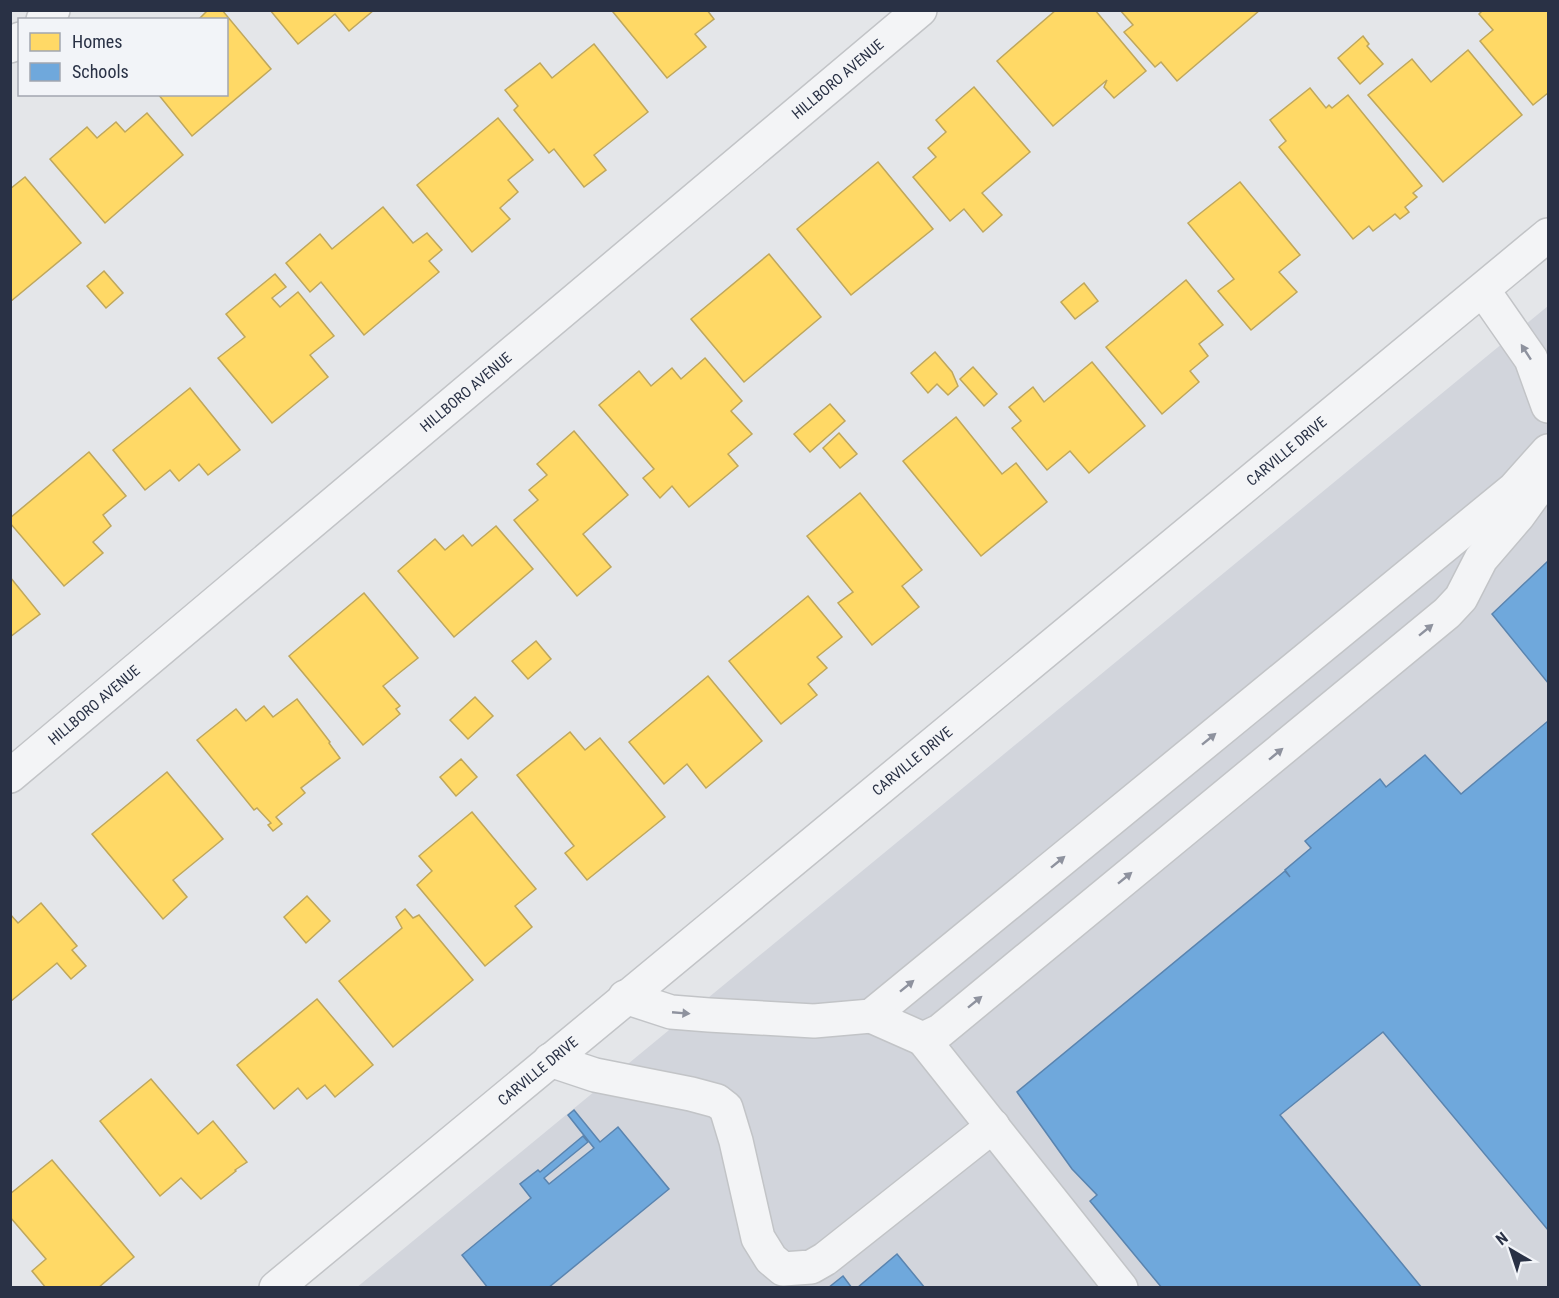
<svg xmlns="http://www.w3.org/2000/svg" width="1559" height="1298" font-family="'Roboto Condensed',sans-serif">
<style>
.built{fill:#d2d5dc}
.homes{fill:#ffd966;stroke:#bfa75c;stroke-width:1.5}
.schools{fill:#6fa8dc;stroke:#5a84af;stroke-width:1.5}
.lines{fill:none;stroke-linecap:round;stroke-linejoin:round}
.minor-casing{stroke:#c2c4c7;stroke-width:36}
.minor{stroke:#f3f4f6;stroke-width:33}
.oneway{fill:#8e929e}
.labels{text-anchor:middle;stroke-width:6;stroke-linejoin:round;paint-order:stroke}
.street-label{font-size:15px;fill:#293145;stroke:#f2f4f8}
</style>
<rect width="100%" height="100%" fill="#e4e6e9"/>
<path class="built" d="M1548,306V1287L356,1288L436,1222Z"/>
<g class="homes">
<path d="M208,10H222L271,69L192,136L158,94H226V20H198Z"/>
<path d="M270,10H374L349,31L335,14L298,44Z"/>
<path d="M615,10H707L714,19L695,34L706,47L667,78L613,12Z"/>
<path d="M1056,10H1095L1146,71L1114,98L1104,87L1107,80L1053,126L997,61Z"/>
<path d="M1120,10H1260L1177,81L1161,62L1155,67L1133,42L1124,32L1133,25Z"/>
<path d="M1483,10H1548V93L1533,105L1480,41L1493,30L1479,14Z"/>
<path d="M1363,36L1369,44L1367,46L1383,64L1360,84L1338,58Z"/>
<path d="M594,44L648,112L594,155L606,170L584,187L554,149L549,153L514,110L518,106L505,90L540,63L552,78Z"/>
<path d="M1468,50L1522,115L1443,182L1368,95L1412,59L1431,82Z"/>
<path d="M974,87L1030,152L982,193L1002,215L983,232L964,209L950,221L913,177L936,157L928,148L946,132L936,120Z"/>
<path d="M1310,88L1326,108L1329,105L1332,108L1348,95L1422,186L1413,193L1417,197L1405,207L1409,212L1400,219L1395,214L1373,231L1369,226L1353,239L1279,147L1286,141L1270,120Z"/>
<path d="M147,113L183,155L105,223L50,159L87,127L97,138L116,122L125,132Z"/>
<path d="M498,118L533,160L508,180L518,192L500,208L510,219L472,252L417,185Z"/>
<path d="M878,162L933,229L851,295L797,229Z"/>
<path d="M25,177L81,243L10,302V189Z"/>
<path d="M1240,182L1300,255L1279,272L1297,292L1251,330L1218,291L1234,279L1188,223Z"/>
<path d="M383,207L413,243L427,233L442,250L429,261L439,272L364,335L321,282L310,292L286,263L320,234L332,249Z"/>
<path d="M769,254L821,317L744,382L691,319Z"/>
<path d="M104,271L123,293L106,308L87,286Z"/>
<path d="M275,274L286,287L272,298L280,307L298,292L334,336L310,355L328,377L272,423L218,358L245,337L226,314Z"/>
<path d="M1186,280L1223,325L1199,344L1208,356L1190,371L1199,382L1162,414L1106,347Z"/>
<path d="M1084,283L1098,301L1075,319L1061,302Z"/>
<path d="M935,352L952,372L958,386L948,395L937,384L928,393L911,373Z"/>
<path d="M705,358L742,401L731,411L752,434L728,454L738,466L689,507L672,486L660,498L643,478L654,469L599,405L639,371L651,386L672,368L681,379Z"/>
<path d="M1092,362L1145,426L1089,473L1070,451L1047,470L1012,428L1021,421L1009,407L1033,387L1044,402Z"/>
<path d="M973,367L997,394L984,406L960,379Z"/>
<path d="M190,388L240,450L208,475L199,464L179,481L170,470L145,490L113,450Z"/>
<path d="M830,404L845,421L810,452L794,434Z"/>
<path d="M956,417L1002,474L1016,463L1047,502L981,556L903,461Z"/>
<path d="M574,431L628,495L583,534L611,567L577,596L514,520L538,500L529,490L547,475L537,464Z"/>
<path d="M839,433L857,454L840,468L823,448Z"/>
<path d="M89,452L126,496L103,515L111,526L93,542L103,553L64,586L10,523V518Z"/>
<path d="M860,493L922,570L902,586L919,607L872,645L838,603L853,592L807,536Z"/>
<path d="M496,526L533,569L454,637L398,571L435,539L445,550L463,535L472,546Z"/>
<path d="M10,577L40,614L10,637Z"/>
<path d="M364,593L418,658L383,686L400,706L396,709L400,714L363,745L289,656Z"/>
<path d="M808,596L842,637L817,657L827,668L808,684L817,695L781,724L729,661Z"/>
<path d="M536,641L551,659L528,679L512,661Z"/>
<path d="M708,676L762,741L706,788L687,764L664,784L629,742Z"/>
<path d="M475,697L493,716L468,739L450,720Z"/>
<path d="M297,699L330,742L329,743L340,758L301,788L305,793L276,817L282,824L273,831L268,825L271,823L257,808L254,810L197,740L236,709L246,721L264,706L273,717Z"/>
<path d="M570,732L585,750L600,738L665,817L587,880L565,853L574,846L517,775Z"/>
<path d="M461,759L477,777L456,796L440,777Z"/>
<path d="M167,772L223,839L173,880L187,897L163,919L92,834Z"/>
<path d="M472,812L536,889L515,906L532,927L485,966L417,885L432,871L419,856Z"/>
<path d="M307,896L330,921L306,943L284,917Z"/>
<path d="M41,903L77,946L72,950L86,966L71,979L57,963L10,1002V914L18,923Z"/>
<path d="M405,909L413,918L419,915L473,980L393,1047L339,981L402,928L396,917Z"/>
<path d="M317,999L373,1065L335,1097L325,1085L307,1099L298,1088L274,1109L237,1065Z"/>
<path d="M151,1079L198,1134L213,1121L247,1162L235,1170L236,1171L201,1199L181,1178L160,1196L100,1121Z"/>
<path d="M52,1160L134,1257L98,1288H46L32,1271L46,1259L10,1217V1194Z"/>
</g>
<g class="schools">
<path d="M1548,561V683L1492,614Z"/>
<path d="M1548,721V1230L1383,1032L1280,1115L1422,1288H1162L1090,1201L1097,1195L1072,1169L1017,1092L1285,871L1290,877L1285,870L1311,848L1305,841L1380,779L1386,787L1425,755L1461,794Z"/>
<path d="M574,1110L600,1142L618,1127L669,1189L548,1288H488L462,1255L531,1198L520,1184L538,1170L540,1172L583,1136L588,1142L544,1178L549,1184L594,1148L568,1115Z"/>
<path d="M897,1254L925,1288H857Z"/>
<path d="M843,1276L852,1288H828Z"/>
</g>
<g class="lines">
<defs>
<g id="minor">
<path d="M43,20L53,10"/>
<path d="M10,46L20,39"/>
<path d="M1483,290L1531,359L1548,406"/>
<path id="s1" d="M10,776L920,10"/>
<path d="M625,997L671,1012L709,1015L814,1021L871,1016L1514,489L1548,451"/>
<path d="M871,1016L923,1039L940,1031L1447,613L1461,598L1481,559L1518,516L1539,487L1542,477"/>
<path d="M923,1039L1121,1288"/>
<path d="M550,1060L595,1075L691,1094L717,1101L726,1108L736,1141L758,1238L771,1259L783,1269L811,1267L825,1259L993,1126"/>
<path id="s2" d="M276,1288L1548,235"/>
</g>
</defs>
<use href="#minor" class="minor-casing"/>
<use href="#minor" class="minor"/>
</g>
<defs><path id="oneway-solid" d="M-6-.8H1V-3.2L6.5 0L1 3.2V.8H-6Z" transform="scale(1.5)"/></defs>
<g class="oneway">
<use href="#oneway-solid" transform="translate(1526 352) rotate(-123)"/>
<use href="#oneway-solid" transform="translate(1426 630) rotate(-39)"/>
<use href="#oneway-solid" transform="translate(1209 739) rotate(-39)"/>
<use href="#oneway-solid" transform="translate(1276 754) rotate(-39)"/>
<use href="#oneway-solid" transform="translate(1058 862) rotate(-39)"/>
<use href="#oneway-solid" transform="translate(1125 878) rotate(-39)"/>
<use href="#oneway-solid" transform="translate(907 986) rotate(-39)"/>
<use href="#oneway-solid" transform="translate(975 1002) rotate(-39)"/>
<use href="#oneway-solid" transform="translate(681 1013) rotate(5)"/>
</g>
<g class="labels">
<g class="street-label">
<text dy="5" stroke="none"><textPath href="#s1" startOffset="1082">HILLBORO AVENUE</textPath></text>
<text dy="5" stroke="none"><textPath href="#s1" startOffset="596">HILLBORO AVENUE</textPath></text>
<text dy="5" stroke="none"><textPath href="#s2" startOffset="1312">CARVILLE DRIVE</textPath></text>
<text dy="5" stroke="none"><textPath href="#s1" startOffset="110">HILLBORO AVENUE</textPath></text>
<text dy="5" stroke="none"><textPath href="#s2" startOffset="826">CARVILLE DRIVE</textPath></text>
<text dy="5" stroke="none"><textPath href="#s2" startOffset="340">CARVILLE DRIVE</textPath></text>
</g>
</g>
<rect width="1559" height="1298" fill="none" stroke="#293145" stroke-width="24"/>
<rect x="18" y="18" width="210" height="78" fill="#f2f4f8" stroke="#a2a6b0" stroke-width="1.5"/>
<rect x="30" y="33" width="30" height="18" fill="#ffd966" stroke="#a2a6b0" stroke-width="1.5"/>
<text x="72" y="48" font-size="18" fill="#293145">Homes</text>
<rect x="30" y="63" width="30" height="18" fill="#6fa8dc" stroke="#a2a6b0" stroke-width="1.5"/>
<text x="72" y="78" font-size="18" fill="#293145">Schools</text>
<g transform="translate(1511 1250) rotate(321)" stroke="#f2f4f8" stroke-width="4.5" paint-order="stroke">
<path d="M0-4.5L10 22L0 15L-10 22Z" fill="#293145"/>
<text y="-9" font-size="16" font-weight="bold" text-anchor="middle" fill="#293145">N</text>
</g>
</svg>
